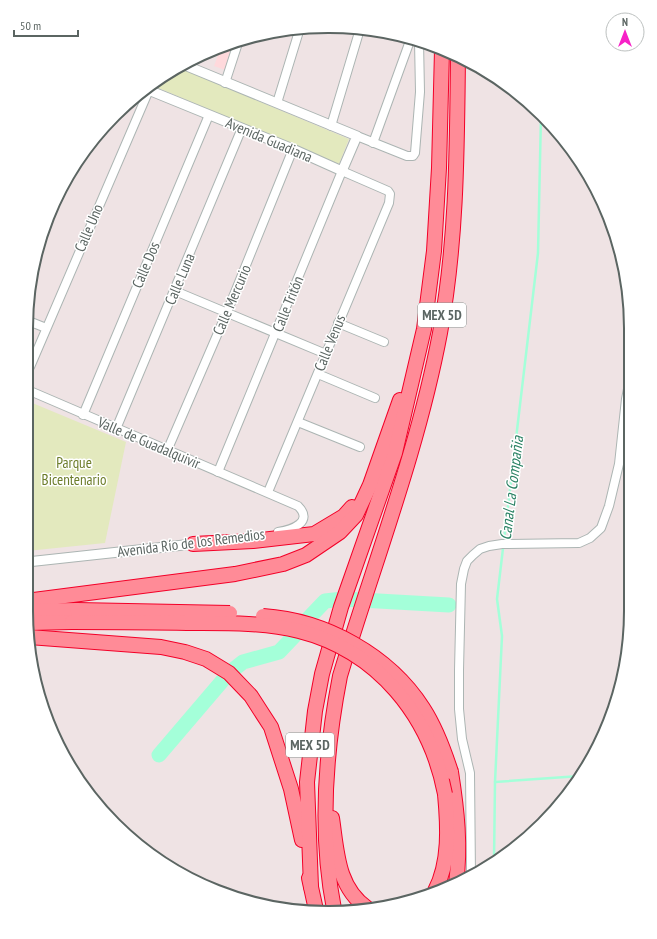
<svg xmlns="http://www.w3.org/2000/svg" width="657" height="939" font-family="'PT Sans Narrow',sans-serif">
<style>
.commercial{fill:#ffd9dc}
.green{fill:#e3e9be}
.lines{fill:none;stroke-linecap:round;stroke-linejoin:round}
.stream{stroke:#a4ffd9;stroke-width:2.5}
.river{stroke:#a4ffd9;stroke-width:15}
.minor-casing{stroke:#acb5b3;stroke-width:10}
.tertiary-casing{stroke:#acb5b3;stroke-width:11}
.motorway-casing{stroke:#f30028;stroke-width:16}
.minor{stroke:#fff;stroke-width:8}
.tertiary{stroke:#fff;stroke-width:9}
.motorway{stroke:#ff8b97;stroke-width:14}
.motorway-bridge-casing{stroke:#f30028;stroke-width:16;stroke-linecap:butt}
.motorway-bridge{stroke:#ff8b97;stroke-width:14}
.labels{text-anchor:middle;stroke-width:3;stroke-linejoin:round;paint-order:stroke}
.shield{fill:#fff;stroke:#8c9391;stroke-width:1}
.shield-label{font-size:14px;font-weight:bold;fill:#5b6562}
.street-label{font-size:15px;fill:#5b6562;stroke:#fff}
.park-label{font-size:15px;fill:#6d7d2b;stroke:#fff}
.water-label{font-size:16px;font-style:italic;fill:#2b8264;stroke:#fff}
.rim{fill:none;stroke:#5b6562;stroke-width:2}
</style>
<rect width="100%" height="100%" fill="#efe3e4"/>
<path class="commercial" d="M224,45L233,49L225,70L214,66L221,47Z"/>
<g class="green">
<path d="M177,67L349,139L339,164L151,85Z"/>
<path d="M30,402L126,442L105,543L27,551Z"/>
</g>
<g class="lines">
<g class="stream">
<path d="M495,782L580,776"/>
<path d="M494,861L495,782L502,636L497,599L538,253L541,115"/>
</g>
<path class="river" d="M159,755L229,673L243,662L279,652L299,631L304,623L325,601L343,599L449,605"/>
<defs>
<g id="minor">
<path d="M225,83L239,40"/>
<path d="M277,103L300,28"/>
<path d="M331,126L360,29"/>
<path d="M357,136L407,156H413L415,153L420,92L419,41"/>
<path d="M373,143L411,38"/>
<path d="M175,291L326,354"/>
<path d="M31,322L46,328"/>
<path d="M338,323L384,342"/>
<path d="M30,367L149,90"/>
<path d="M318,374L375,398"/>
<path d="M30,391L298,506C314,522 292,530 278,532"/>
<path d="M83,415L209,115"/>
<path d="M298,422L360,447"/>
<path d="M116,429L242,128"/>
<path d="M167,451L227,312L293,149"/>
<path d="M218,472L342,171L388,191L390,194L389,203L268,492"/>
<path d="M471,876L470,773L462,739L459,709V670L461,584L464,569L467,561L473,555L480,549L489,546L502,544L579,543L590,538L601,528L609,506L619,464L626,399L629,384"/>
</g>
<g id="tertiary">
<path d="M146,89L293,149L342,171L357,136L182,64"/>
<path d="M27,562L193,544"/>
</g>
<g id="motorway">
<path d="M193,544L253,541L314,534L344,516L352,507"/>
<path d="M26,601L235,574L283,564L306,555L340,532L356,515L370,485L400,400"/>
<path d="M26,611L77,610"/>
<path d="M28,623L72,622"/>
<path d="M29,637L161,647L185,652L206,659L229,673L251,696L271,727L291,789L302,840"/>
<path d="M451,772C457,810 461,846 456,884"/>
<path d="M332,818C337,851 337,887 367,908"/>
<path d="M309,878L316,910"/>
<path d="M311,887L307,782L315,711L322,674L341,607L395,453L424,329L434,251L439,168L442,50"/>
<path d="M435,891C450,862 448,826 445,794"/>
<path d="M334,909C319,832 325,753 340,676C374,563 418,450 440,333C457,241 457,148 458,55"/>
</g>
</defs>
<use href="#minor" class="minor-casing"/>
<use href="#tertiary" class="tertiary-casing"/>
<use href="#motorway" class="motorway-casing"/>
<use href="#minor" class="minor"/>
<use href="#tertiary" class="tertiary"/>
<use href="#motorway" class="motorway"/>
<defs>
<g id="motorway-bridge">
<path d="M77,610L230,613"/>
<path d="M263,616C325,620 389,655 423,708C436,728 444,750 451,772"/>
<path d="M72,622C110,622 149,622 187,623C224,623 263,622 299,631C378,651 430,716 445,794"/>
</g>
</defs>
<use href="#motorway-bridge" class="motorway-bridge-casing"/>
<use href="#motorway-bridge" class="motorway-bridge"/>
</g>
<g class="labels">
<g class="shield">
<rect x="418" y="303" width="48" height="24" rx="3"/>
<rect x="286" y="733" width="48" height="24" rx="3"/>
</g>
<g class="shield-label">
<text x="442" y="320">MEX 5D</text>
<text x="310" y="750">MEX 5D</text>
</g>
<g class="street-label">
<text transform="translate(269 140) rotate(23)" y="5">Avenida Guadiana</text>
<text transform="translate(89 228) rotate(-67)" y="5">Calle Uno</text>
<text transform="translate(146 265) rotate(-67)" y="5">Calle Dos</text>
<text transform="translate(180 279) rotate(-67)" y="5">Calle Luna</text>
<text transform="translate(232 300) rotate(-67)" y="5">Calle Mercurio</text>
<text transform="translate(288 304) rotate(-68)" y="5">Calle Tritón</text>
<text transform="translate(330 343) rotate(-68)" y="5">Calle Venus</text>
<text transform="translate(149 443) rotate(23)" y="5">Valle de Guadalquivir</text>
<text transform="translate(191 543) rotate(-7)" y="5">Avenida Río de los Remedios</text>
</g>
<g class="park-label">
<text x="74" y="468">Parque<tspan x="74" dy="17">Bicentenario</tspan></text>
</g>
<g class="water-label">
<text transform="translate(511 488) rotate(-83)" y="6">Canal La Compañia</text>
</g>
</g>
<path d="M0 0H657V939H0ZM328 33H329A295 295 0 0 1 624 328V611A295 295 0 0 1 329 906H328A295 295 0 0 1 33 611V328A295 295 0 0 1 328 33Z" fill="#fff" fill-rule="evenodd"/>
<path class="rim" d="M328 33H329A295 295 0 0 1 624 328V611A295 295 0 0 1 329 906H328A295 295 0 0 1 33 611V328A295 295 0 0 1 328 33Z"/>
<g transform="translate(625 32)"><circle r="19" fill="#ffffff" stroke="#bdc1c0"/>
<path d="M0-3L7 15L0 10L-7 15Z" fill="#f721c7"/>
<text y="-6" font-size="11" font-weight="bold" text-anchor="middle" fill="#5b6562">N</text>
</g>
<path d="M14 30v6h64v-6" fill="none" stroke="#5b6562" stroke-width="2"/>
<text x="20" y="30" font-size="12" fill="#5b6562" stroke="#ffffff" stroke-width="3" paint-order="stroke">50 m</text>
</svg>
